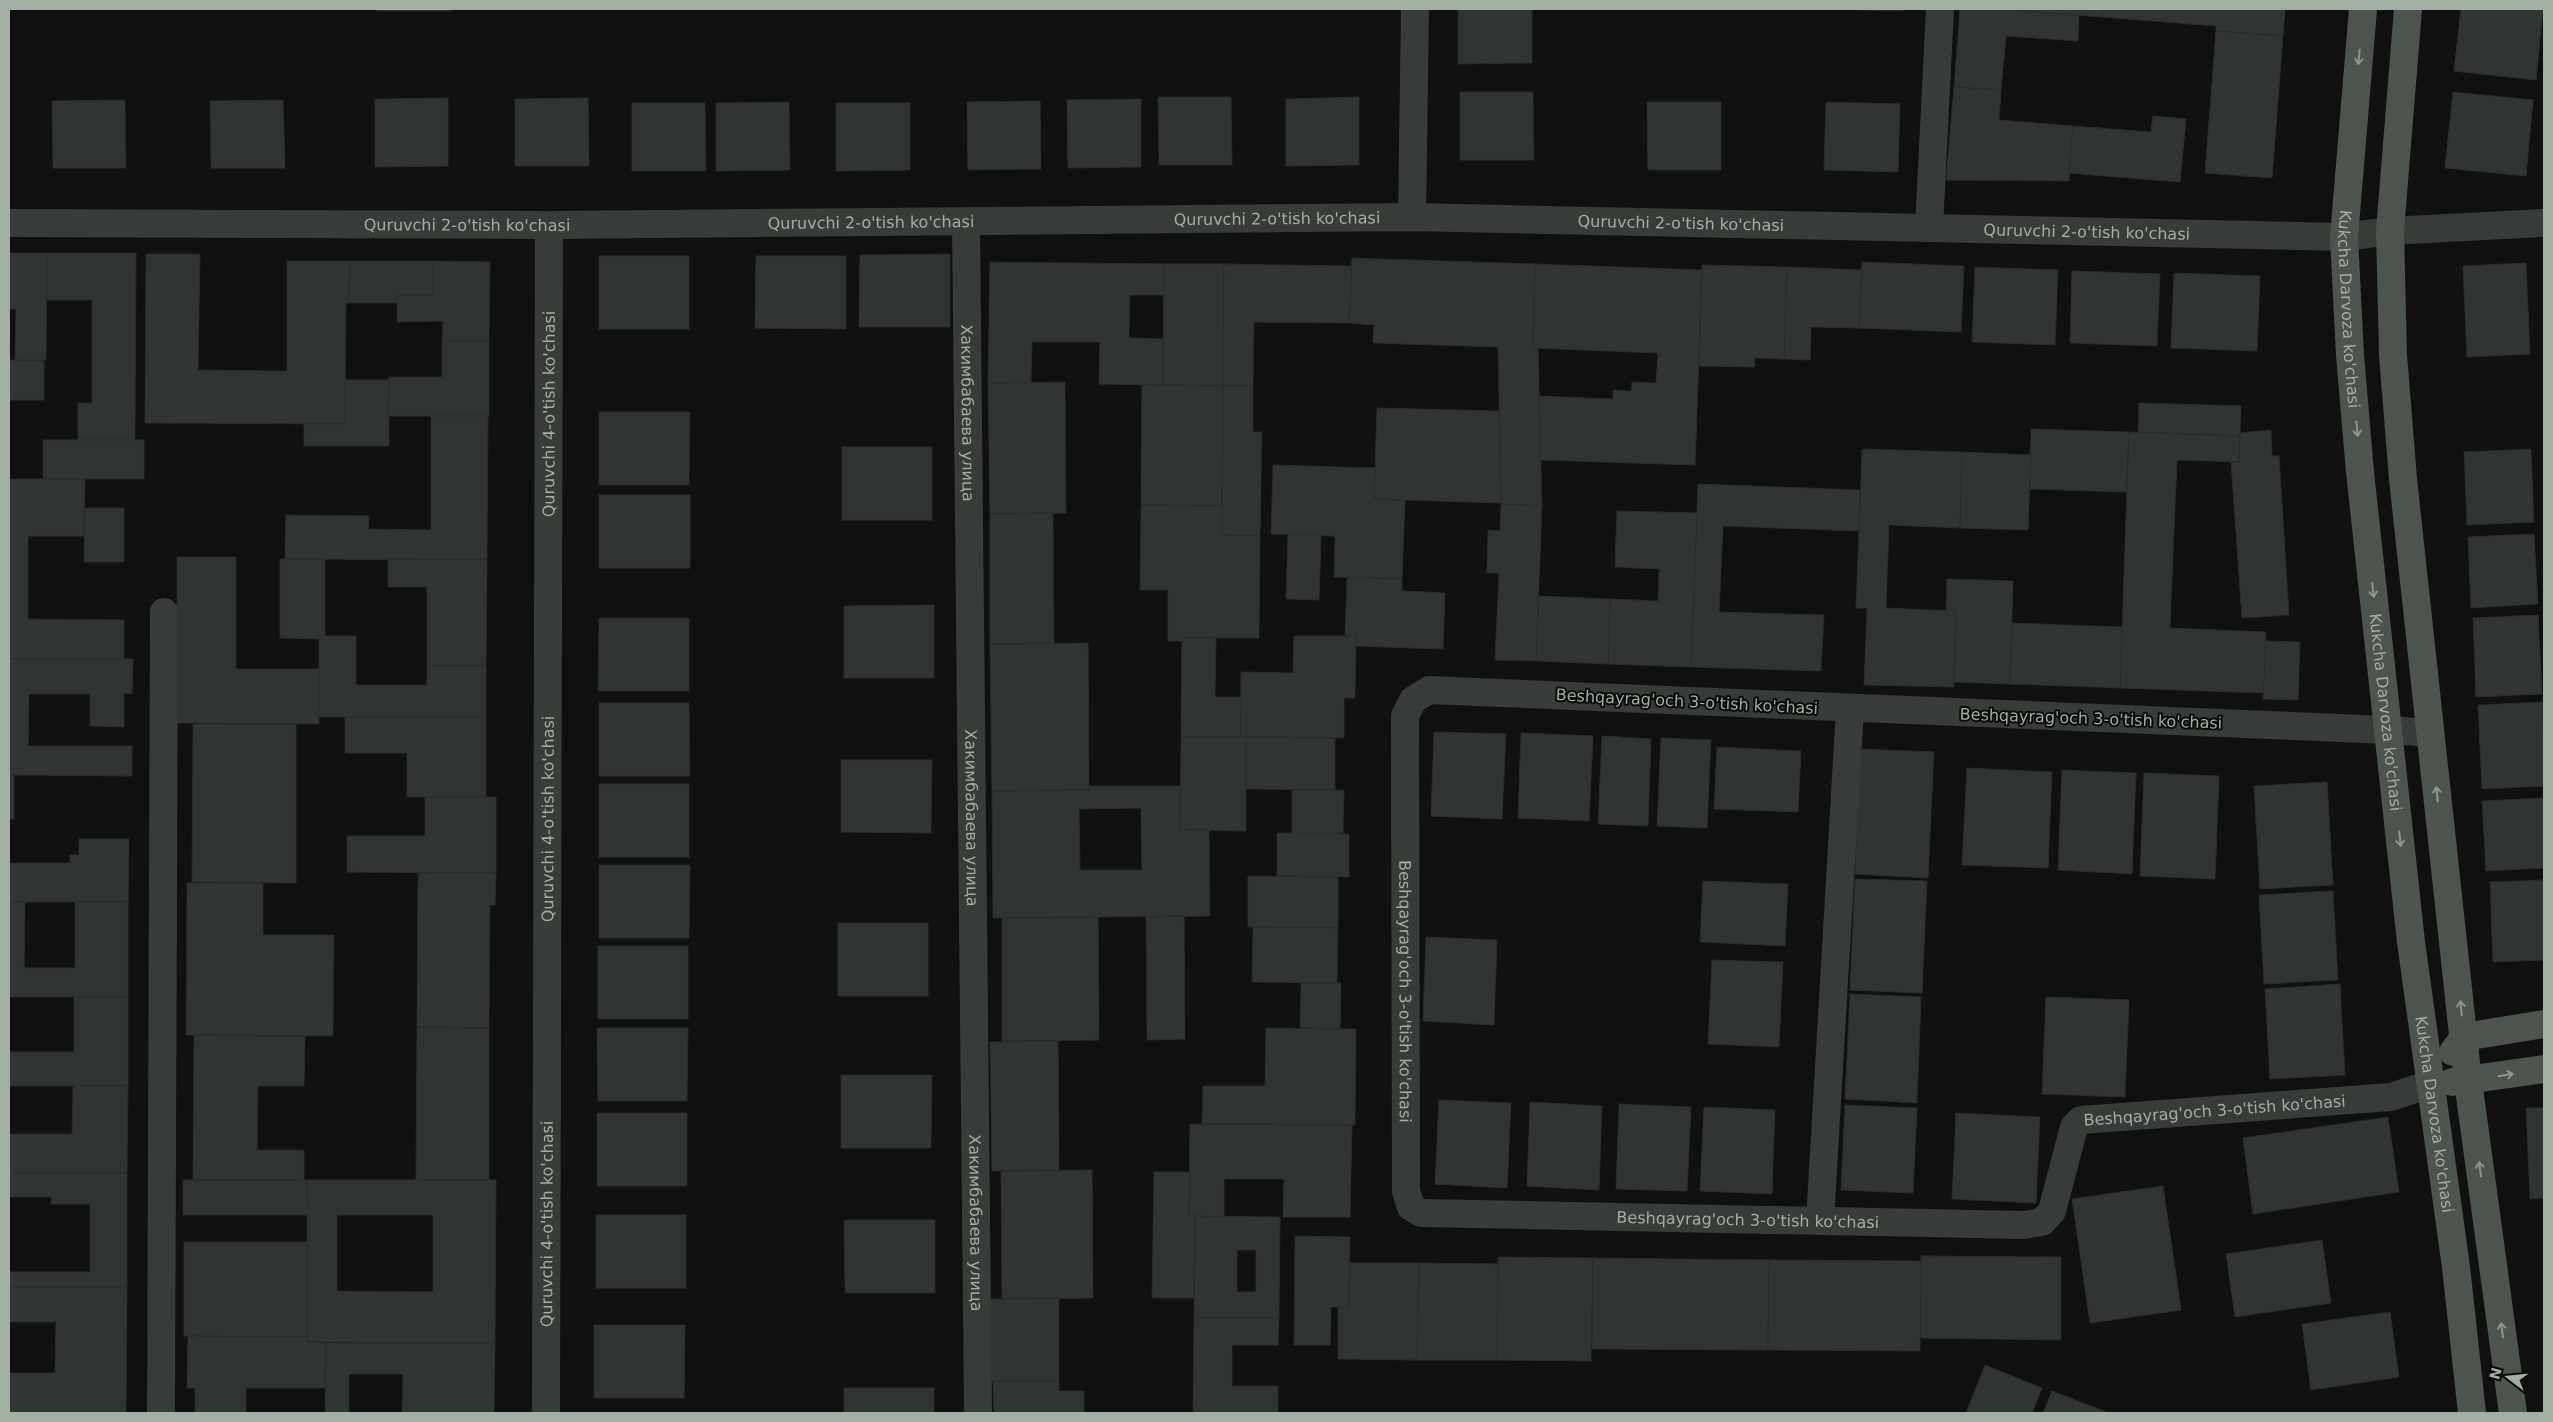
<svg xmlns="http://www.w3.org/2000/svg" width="2553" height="1422" font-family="'DejaVu Sans',sans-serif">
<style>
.building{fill:#313532;stroke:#292c2a;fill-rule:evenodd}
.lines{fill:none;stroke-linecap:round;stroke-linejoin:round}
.minor{stroke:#373c38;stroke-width:28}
.major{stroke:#4d534d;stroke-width:28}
.oneway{stroke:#8d988d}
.labels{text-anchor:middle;stroke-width:4;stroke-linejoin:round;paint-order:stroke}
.street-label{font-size:16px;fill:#a2afa2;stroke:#0a0b0a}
</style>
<rect width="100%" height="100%" fill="#0f100f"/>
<g class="building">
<rect x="377" y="9" width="74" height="2"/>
<path d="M1458,9H1532V63L1458,64Z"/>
<path d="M1831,9H1904V11Z"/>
<path d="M1960,9H1997L2079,15L2078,41L2006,36L2001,90L1954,87Z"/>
<path d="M1997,9H2103L2102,17Z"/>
<path d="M2103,9H2285L2283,36L2216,31V26L2102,17Z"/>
<path d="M2461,9H2543L2536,80L2454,71Z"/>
<path d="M2216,31L2283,36L2272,178L2205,173Z"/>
<path d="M1954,87L2001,90L1999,120L2073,126L2069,181L1946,180Z"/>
<path d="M1460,92H1533L1534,160H1460Z"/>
<path d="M2453,92L2533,100L2526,176L2445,168Z"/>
<path d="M1158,97H1231L1232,165H1159Z"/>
<path d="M1359,97V165L1286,166V99Z"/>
<path d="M448,98V166L375,167V99Z"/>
<path d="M588,98L589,166H515V99Z"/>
<path d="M1141,99V167L1068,168L1067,100Z"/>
<path d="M125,100L126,168H53L52,101Z"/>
<path d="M283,100L285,168H211L210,101Z"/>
<path d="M1040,101L1041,169L968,170L967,102Z"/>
<path d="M789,102L790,170L716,171V103Z"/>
<path d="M1647,102H1721V170H1648Z"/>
<path d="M1826,102L1900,104L1898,172L1824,170Z"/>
<path d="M632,103H705L706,171H632Z"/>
<path d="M836,103H910V170L836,171Z"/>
<path d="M2153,116L2186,119L2180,182L2069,173L2073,126L2151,132Z"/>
<path d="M9,253H47L46,360H15L16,309H9Z"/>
<path d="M47,253H136L135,440H78V403H92V300H47Z"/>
<path d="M146,254H200L198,370L287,371V261H350L349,303H346L345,424L145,423Z"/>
<path d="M950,254V327H859L860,255Z"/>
<rect x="599" y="256" width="90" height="73"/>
<path d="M756,256H846V329L755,328Z"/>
<path d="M1352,258L1535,264L1533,348L1538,349L1542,506L1501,504L1498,347L1373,343L1374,325L1349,323Z"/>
<path d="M350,261H433V295H397V303H349Z"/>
<path d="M433,261L490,262L489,341H442L443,321L397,322V295H433Z"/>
<path d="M990,262L1164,264V295H1130L1129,338L1163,339V385L1099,384L1100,342H1032L1031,383H988Z"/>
<path d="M1862,262L1964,266L1961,332L1859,328Z"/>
<path d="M2526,263L2530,354L2467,357L2463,266Z"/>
<path d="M1164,264H1224L1223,386L1163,385Z"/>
<path d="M1224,264L1352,266L1349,323L1254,322L1253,386H1223Z"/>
<path d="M1535,264L1702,270L1695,465L1540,460L1539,396L1613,399V390L1631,391L1632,382L1656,383L1658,353L1533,348Z"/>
<path d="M1702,265L1787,267L1784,359L1755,358L1754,367L1699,366Z"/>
<path d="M1787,267L1862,270L1859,328L1811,327L1810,360L1784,359Z"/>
<path d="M1975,267L2058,270L2055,345L1972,342Z"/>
<path d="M2072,271L2160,274L2157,346L2070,343Z"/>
<path d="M2174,273L2260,276L2257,351L2171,348Z"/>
<path d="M442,341H489V416H388L389,377H442Z"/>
<path d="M9,360L44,361V400H9Z"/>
<path d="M345,380H389V446H304V424H345Z"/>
<path d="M1065,382L1066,513L990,514L988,383Z"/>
<path d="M1142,385L1223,386L1222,506L1141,505Z"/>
<path d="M1223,386H1253V432H1262L1260,536L1222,535Z"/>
<path d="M2139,403L2241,406L2240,436L2138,432Z"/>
<path d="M1377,408L1499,411L1501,503L1374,499Z"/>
<path d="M599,412H690L689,485H599Z"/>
<path d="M431,416H488L487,560L285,559L286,515L369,516L368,529L431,530Z"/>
<path d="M2031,429L2129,432L2126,492L2030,489Z"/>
<path d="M2271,430L2272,456H2279L2289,615L2242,618L2231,462H2239L2240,433Z"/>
<path d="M2129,432L2240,436L2239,462L2177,460L2170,628L2266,632L2264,693L2120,688Z"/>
<rect x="43" y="440" width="101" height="39"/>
<rect x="842" y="447" width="90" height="73"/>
<path d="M1862,449L1962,452L1960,528L1889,525L1886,608L1956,611L1954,687L1864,685L1867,608H1856Z"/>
<path d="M2531,449L2534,522L2467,525L2464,452Z"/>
<path d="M1962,452L2031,455L2028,530L1960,528Z"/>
<path d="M1273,465L1375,468L1374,499L1405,500L1402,579L1334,577L1335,536L1271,534Z"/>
<path d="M9,479H85L84,536H28V619L124,620V659H9Z"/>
<path d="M1698,484L1860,490L1859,531L1723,526L1719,612L1824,615L1821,671L1691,667Z"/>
<rect x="599" y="495" width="91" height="73"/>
<path d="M1501,504L1542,506L1536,661L1495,660L1499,573H1487L1488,530L1500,531Z"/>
<path d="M1141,505L1222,506V535L1260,536L1259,638H1182V641H1168V590H1140Z"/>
<path d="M85,508H124V562H84Z"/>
<path d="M1617,511L1697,513L1691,667L1608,664L1610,599L1658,601L1659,569L1615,567Z"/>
<path d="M1053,513L1054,643L990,644V514Z"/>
<path d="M1288,534L1321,535L1319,600L1286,599Z"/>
<path d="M2534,534L2538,604L2471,608L2468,537Z"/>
<path d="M177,557H236V669H319V724L177,723Z"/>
<path d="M280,559H325V636H319V639L280,638Z"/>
<path d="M388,559L487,560L486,666H427V587H388Z"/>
<path d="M1347,577L1402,579V591L1445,593L1443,649L1355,646L1356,636H1345Z"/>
<path d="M1947,579L2013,581L2010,684L1954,682L1956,611L1946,610Z"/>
<path d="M1539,596L1610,599L1608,664L1536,661Z"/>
<path d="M934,605V678H844V606Z"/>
<path d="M2538,615L2542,694L2476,697L2473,618Z"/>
<path d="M599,618H689V691H598Z"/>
<path d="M2012,623L2122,627L2120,688L2010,684Z"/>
<path d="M319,636H356V685H427V666H486V717H319Z"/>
<path d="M1294,636H1356L1355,698H1344V738L1240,737L1241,672L1293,673Z"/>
<path d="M1182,638H1216L1215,697H1241L1240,737H1181Z"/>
<path d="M2266,641L2300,642L2298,700L2263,699Z"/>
<path d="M1088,643L1089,790L992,791L990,644Z"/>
<path d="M9,659H133L132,694L124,693V727L90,726V694H29L28,746H132V776L9,775Z"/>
<path d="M2543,702L2544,786L2482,789L2478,705Z"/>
<path d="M599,703H689L690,776H599Z"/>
<path d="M345,717H486V797H407V753H345Z"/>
<path d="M193,724H296V883L192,882Z"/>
<path d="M1434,732L1506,734L1502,819L1431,816Z"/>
<path d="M1521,733L1593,736L1589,821L1518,818Z"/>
<path d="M1602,736L1651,739L1648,826L1598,824Z"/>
<path d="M1181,737H1246V831L1180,830Z"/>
<path d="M1246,737L1335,738V790L1246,789Z"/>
<path d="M1661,738L1711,740L1707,828L1657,826Z"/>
<path d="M1717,747L1801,751L1798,812L1714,809Z"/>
<path d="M1860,749L1934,752L1928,878L1855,874Z"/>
<path d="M841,760H932L931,833L841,832Z"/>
<path d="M1967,768L2052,772L2048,868L1962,865Z"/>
<path d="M2062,770L2136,773L2132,874L2058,870Z"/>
<path d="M2144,773L2219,776L2215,879L2140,876Z"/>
<rect x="9" y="775" width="5" height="44"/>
<path d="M2327,782L2333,885L2260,889L2254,786Z"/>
<rect x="599" y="784" width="90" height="73"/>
<path d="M1089,786H1180V830H1209L1210,916L993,918L992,791L1089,790ZM1141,808L1142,870H1080L1079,809Z"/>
<path d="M1292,790H1344L1343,833L1292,834Z"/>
<path d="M425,797H496V873L347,872V836H425Z"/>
<path d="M2544,798V868L2486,871L2482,801Z"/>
<path d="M1277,833L1349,834V877L1277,876Z"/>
<path d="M79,839H129L128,902H9V863H70V855H79Z"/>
<path d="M599,865H690L689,938H599Z"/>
<path d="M418,872L496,873L495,905H490L489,1028L417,1027Z"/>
<path d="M1248,876L1338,877V928L1248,927Z"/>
<path d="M1855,879L1927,881L1922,993L1850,990Z"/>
<path d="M2544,880V960L2493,962L2490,882Z"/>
<path d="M1703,881L1788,884L1785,946L1700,942Z"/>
<path d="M187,883H263V935H334L333,1036L186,1035Z"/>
<path d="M2333,891L2338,980L2264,984L2259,895Z"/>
<path d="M9,902H25L24,968H75V902H128V997H9Z"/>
<path d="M1184,916L1185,1039L1147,1040L1146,917Z"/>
<path d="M1098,917L1099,1040L1002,1041V918Z"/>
<rect x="838" y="923" width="90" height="73"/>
<path d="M1253,927L1338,928L1337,983L1252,982Z"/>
<path d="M1426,937L1497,940L1494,1025L1423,1021Z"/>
<rect x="598" y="946" width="90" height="73"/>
<path d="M1712,960L1783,962L1779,1047L1708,1044Z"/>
<path d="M1301,983H1341L1340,1029L1300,1028Z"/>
<path d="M2340,984L2345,1075L2270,1079L2265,989Z"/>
<path d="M1850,994L1921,997L1917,1103L1845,1099Z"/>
<path d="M74,997H128V1086H9V1052H74Z"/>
<path d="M2046,997L2129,1000L2125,1097L2042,1094Z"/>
<path d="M417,1027L489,1028V1180H416Z"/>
<path d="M597,1028H688L687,1101H598Z"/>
<path d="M1266,1028L1356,1029L1355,1125L1202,1124L1203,1086H1265Z"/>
<path d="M194,1035L305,1036L304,1086H258L257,1150H304V1180H193Z"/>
<path d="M1058,1041L1059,1170L992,1171L990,1042Z"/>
<path d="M841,1075H932L931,1148H841Z"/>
<path d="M73,1086H128L127,1173H9V1134H72Z"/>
<path d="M1439,1100L1511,1103L1507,1188L1435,1184Z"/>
<path d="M1530,1102L1602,1106L1599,1190L1527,1186Z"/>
<path d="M1619,1104L1691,1107L1687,1191L1616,1189Z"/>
<path d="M1845,1105L1917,1108L1913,1193L1841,1190Z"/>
<path d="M1704,1107L1775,1110L1772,1194L1700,1191Z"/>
<path d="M2526,1108H2544V1198L2530,1199Z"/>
<rect x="597" y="1113" width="90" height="73"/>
<path d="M1956,1113L2040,1117L2036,1203L1952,1199Z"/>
<path d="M2388,1117L2399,1192L2253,1214L2243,1138Z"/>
<path d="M1190,1124L1352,1125L1350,1217H1283L1284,1179H1224V1217L1189,1216Z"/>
<path d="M1092,1170L1093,1298L1002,1299L1001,1171Z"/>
<path d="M1154,1172H1190L1189,1216H1195L1194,1298H1152Z"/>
<path d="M9,1173H127V1287H9V1272H90V1204H51L52,1197H9Z"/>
<path d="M183,1180H307L308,1215H183Z"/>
<path d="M307,1180H496L495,1343L307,1342ZM337,1215H433V1292L337,1291Z"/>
<path d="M2163,1186L2181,1310L2090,1323L2072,1199Z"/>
<rect x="596" y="1215" width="90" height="73"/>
<path d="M1195,1216L1280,1217L1279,1318H1194ZM1237,1250H1256V1292H1237Z"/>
<path d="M844,1220H935V1293H845Z"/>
<path d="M1295,1236L1350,1237L1349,1307H1331L1330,1345H1294Z"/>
<path d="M2322,1240L2331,1303L2235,1317L2226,1254Z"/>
<path d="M184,1242H307V1337L184,1336Z"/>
<path d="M1921,1256L2061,1257V1340L1920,1338Z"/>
<path d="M1498,1257L1593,1258L1591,1361L1497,1360Z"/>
<path d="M1593,1258L1769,1260L1768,1350L1592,1349Z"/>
<path d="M1769,1260L1921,1261L1920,1351L1768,1350Z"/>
<path d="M1350,1263H1419L1417,1360L1338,1359V1307H1349Z"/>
<path d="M1419,1263L1498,1264L1497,1360H1417Z"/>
<path d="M9,1287H127L126,1413H9V1373H55L56,1322H9Z"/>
<path d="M1059,1298V1381H991L990,1299Z"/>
<path d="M2390,1312L2399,1377L2311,1390L2302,1324Z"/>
<path d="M1194,1318H1279L1278,1345H1232V1386H1278V1413H1193Z"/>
<path d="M594,1325H685L684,1398H594Z"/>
<path d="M188,1336L307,1337V1342L326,1343L325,1388H246V1413H195V1388H187Z"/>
<path d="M326,1343H495L494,1413H402L403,1374H349V1413H325Z"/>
<path d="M1985,1365L2042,1388L2032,1413H1966Z"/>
<path d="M993,1381H1059V1391H1084V1413H994Z"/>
<rect x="844" y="1388" width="90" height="25"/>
<path d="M2052,1391L2109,1413H2043Z"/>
</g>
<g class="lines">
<g class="minor">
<path d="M1412,217L1415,9"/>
<path id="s1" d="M966,222L978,1413"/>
<path id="s2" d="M9,223L549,225L1412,217L2344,237L2390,231L2544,223"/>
<path d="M1929,227L1940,9"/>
<path id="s3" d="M2430,733L2388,730L1429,690L1413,700L1405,716L1406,1191L1411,1207L1421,1213L2024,1225L2042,1222L2052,1211L2074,1127L2081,1120L2391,1097L2430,1084"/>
<path d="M1820,1221L1850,709"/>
<path d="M161,1413L164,612"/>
<path id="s4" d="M546,1413L549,225"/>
</g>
<g class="major">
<path id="s5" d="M2363,9L2344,237L2350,355L2360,472L2411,942L2456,1267L2472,1413"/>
<path d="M2408,9L2390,231L2393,355L2403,479L2468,1081L2513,1413"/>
<path d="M2453,1052L2464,1037L2544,1024"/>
<path d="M2452,1082L2544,1069"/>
</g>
</g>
<defs><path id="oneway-shaft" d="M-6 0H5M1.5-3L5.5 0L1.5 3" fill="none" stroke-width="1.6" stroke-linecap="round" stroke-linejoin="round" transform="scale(1.25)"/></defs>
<g class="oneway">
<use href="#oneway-shaft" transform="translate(2359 57) rotate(95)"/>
<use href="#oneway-shaft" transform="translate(2357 429) rotate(85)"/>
<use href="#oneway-shaft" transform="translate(2373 590) rotate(84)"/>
<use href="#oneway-shaft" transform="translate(2437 794) rotate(-96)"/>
<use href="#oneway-shaft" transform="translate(2400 839) rotate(84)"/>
<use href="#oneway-shaft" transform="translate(2461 1008) rotate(-96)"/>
<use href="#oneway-shaft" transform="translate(2506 1075) rotate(-9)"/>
<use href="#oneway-shaft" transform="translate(2480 1169) rotate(-98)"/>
<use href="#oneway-shaft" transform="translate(2502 1330) rotate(-98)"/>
</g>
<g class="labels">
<g class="street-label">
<text dy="6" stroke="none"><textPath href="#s2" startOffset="1268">Quruvchi 2-o'tish ko'chasi</textPath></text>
<text dy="6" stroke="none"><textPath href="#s2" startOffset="1672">Quruvchi 2-o'tish ko'chasi</textPath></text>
<text dy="6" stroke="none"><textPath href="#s2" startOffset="862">Quruvchi 2-o'tish ko'chasi</textPath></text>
<text dy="6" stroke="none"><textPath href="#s2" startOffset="458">Quruvchi 2-o'tish ko'chasi</textPath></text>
<text dy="6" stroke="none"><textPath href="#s2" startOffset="2078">Quruvchi 2-o'tish ko'chasi</textPath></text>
<text dy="6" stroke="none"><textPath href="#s5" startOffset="301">Kukcha Darvoza ko'chasi</textPath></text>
<text dy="6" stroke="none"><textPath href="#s1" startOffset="191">Хакимбабаева улица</textPath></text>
<text dy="6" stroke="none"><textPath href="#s4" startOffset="999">Quruvchi 4-o'tish ko'chasi</textPath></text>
<text transform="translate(1687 701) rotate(3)" y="6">Beshqayrag'och 3-o'tish ko'chasi</text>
<text dy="6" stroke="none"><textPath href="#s5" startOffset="706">Kukcha Darvoza ko'chasi</textPath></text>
<text transform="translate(2091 718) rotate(2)" y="6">Beshqayrag'och 3-o'tish ko'chasi</text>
<text dy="6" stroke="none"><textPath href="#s1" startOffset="596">Хакимбабаева улица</textPath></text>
<text dy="6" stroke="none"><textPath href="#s4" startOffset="594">Quruvchi 4-o'tish ko'chasi</textPath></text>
<text dy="6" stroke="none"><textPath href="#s3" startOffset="1314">Beshqayrag'och 3-o'tish ko'chasi</textPath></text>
<text dy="6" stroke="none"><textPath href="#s3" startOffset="2409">Beshqayrag'och 3-o'tish ko'chasi</textPath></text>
<text dy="6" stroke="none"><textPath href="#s5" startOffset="1111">Kukcha Darvoza ko'chasi</textPath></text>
<text dy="6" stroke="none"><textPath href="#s3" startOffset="1869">Beshqayrag'och 3-o'tish ko'chasi</textPath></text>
<text dy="6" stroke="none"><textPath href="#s1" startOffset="1001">Хакимбабаева улица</textPath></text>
<text dy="6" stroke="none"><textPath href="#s4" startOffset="189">Quruvchi 4-o'tish ko'chasi</textPath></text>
</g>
</g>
<rect width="2553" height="1422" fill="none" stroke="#a2afa2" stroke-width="20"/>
<g transform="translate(2508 1377) rotate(286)" stroke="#0a0b0a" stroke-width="4" paint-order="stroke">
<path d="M0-4L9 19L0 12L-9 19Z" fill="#a2afa2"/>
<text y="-8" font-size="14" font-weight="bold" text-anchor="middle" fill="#a2afa2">N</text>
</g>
</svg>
